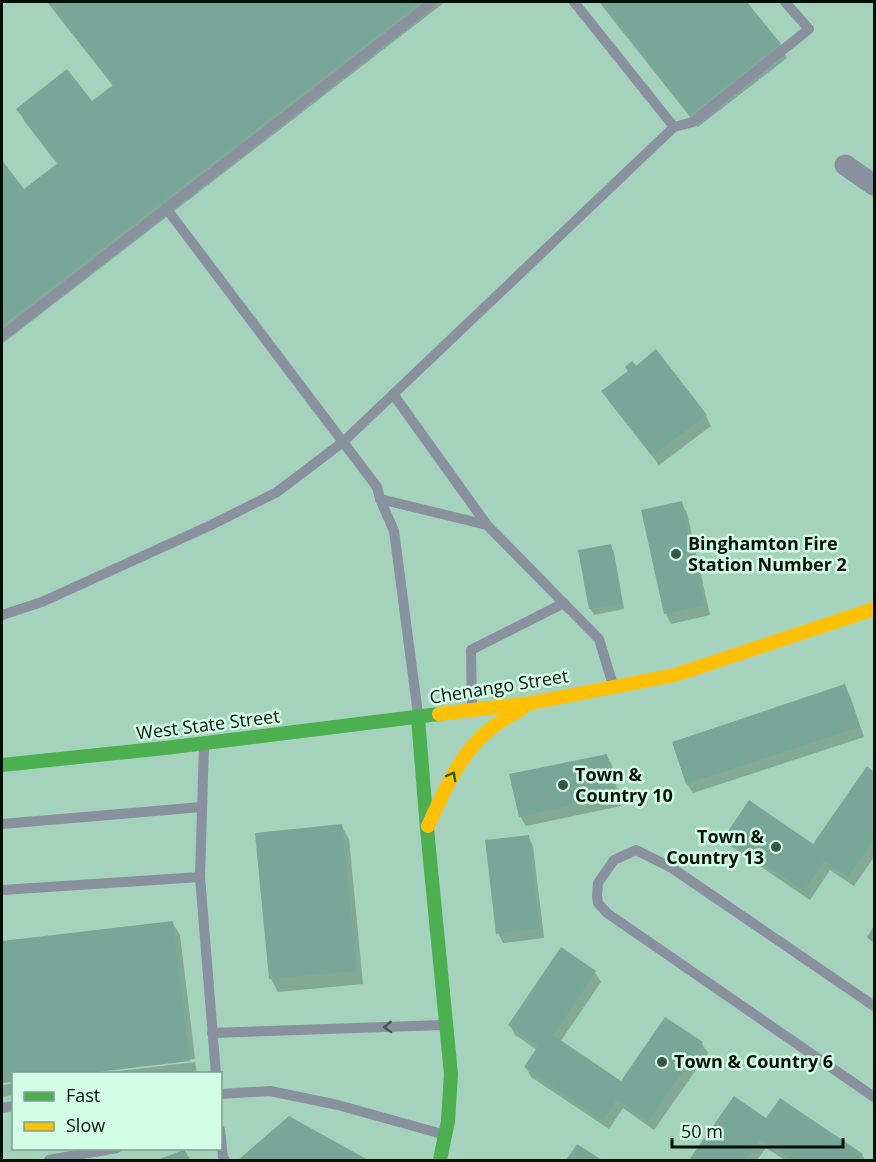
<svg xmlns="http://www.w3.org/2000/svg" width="876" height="1162" font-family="'Open Sans',sans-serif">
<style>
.shadow{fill:#0003}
.building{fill:#78a799}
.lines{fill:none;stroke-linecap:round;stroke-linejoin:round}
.lane{stroke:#89909e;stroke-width:10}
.street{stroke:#89909e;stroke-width:21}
.fast{stroke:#4caf50;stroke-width:14}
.slow{stroke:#ffc107;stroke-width:14}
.oneway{stroke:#26602c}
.oneway2{stroke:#445052}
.poi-dot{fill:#3a5546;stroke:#d4fde8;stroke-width:2}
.labels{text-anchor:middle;stroke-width:5;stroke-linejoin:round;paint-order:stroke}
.poi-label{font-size:18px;font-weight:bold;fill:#001107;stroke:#d4fde8;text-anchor:start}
.street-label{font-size:18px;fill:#001107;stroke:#d4fde8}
</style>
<rect width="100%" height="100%" fill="#a5d2bc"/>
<g class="shadow">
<path d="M47,2H445L2,344V163L24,191L58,165L25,122L18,109L92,103L114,87Z"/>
<path d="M599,2H745L780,45L787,58L698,127Z"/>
<path d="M656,351L706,416L711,426L659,465L609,401L630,372Z"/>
<path d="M681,503L687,513L710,615L671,624L666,614Z"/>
<path d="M610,545L614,552L624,609L594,615L590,608Z"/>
<path d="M845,686L850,696L864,737L693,793L687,784L674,743Z"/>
<path d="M606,755L612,765L621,806L526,826L520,816Z"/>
<path d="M867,768L874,773V857L854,886L830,870L810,900L732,847L726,837L813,846Z"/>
<path d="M341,825L349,839L363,984L278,992L271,979Z"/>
<path d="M528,836L533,846L544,938L503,943L498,933Z"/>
<path d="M172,922L180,935L195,1059L69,1074H14V1080L2,1081V942Z"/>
<path d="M595,972L601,982L560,1042L621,1083L666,1019L702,1044L708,1053L654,1130L623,1108L609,1129L531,1077L526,1067L537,1050L515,1035L510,1025Z"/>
<path d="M195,1062L197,1074H95Z"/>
<path d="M14,1083V1095L2,1097V1085Z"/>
<path d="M734,1098L766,1120L862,1155L865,1160H785L766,1148L757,1160H691Z"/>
<path d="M289,1118L365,1160H240Z"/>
</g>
<g class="building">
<path d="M48,2H421L2,326V160L24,189L58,163L16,109L67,69L92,101L113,85Z"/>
<path d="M601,2H747L781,44L690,115Z"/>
<path d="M656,349L707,415L652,456L601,391L628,371L625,367L632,361L636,366Z"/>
<path d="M682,501L705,605L664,614L641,510Z"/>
<path d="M611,544L622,603L589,609L578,550Z"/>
<path d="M845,684L860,727L686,784L672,742Z"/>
<path d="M607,754L616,796L519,817L509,774Z"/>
<path d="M867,766L874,772V839L848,877L824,861L804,891L724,837L749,800L813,844Z"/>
<path d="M342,824L357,971L269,979L255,833Z"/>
<path d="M529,835L539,929L496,934L485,840Z"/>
<path d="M173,921L190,1061L81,1074H14V1082L2,1083V941Z"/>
<path d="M874,926V943L867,937Z"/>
<path d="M561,947L596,971L553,1035L621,1081L665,1017L703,1042L648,1122L617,1099L603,1120L524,1067L538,1046L508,1025Z"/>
<path d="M734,1096L766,1118L780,1098L863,1154L858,1160H792L760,1139L745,1160H689Z"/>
<path d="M289,1116L368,1160H238Z"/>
<path d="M577,1144L602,1160H566Z"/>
<path d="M184,1150L191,1160H156Z"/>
</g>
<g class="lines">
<g class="lane">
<path d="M574,2L674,127"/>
<path d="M166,208L377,487L380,499L394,531L418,714"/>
<path d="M2,336L433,2"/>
<path d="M393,394L487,525"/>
<path d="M380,499L487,525L599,639L613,685"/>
<path d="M2,615L42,602L209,526L277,492L343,442L674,127L693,122L809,29L785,2"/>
<path d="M472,707L471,650L564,603"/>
<path d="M204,744L200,877L216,1074"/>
<path d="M2,824L202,807"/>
<path d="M2,890L200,877"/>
<path d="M874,1006L672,868L636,850L614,860L598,883L597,896L598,903L607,913L874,1097"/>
<path d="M212,1033L443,1025"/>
<path d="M220,1094L270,1091L338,1105L442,1134"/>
<path d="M2,1108L14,1106"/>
<path d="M220,1130L223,1158L225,1160"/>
<path d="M49,1160L117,1148"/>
</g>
<path class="street" d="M845,165L874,185"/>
<g class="fast">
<path d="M418,718L427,829L451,1074L448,1121L440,1160"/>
<path d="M2,765L165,748L439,714"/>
</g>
<g class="slow">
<path d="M439,714L531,703L675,675L874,609"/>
<path d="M428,826C444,792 458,756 488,731C498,722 511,715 523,708"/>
</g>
</g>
<defs><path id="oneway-chevron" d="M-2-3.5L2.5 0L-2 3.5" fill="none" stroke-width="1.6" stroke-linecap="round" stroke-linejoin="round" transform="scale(1.5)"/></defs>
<use class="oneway" href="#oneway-chevron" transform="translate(452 776) rotate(-61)"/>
<use class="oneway2" href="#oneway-chevron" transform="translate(388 1027) rotate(178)"/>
<g class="poi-dot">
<circle cx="676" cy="554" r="6"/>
<circle cx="563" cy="785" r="6"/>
<circle cx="776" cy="847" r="6"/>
<circle cx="662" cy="1062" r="6"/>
</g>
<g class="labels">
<g class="poi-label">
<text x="688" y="550">Binghamton Fire<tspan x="688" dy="21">Station Number 2</tspan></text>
<text x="575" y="781">Town &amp;<tspan x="575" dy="21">Country 10</tspan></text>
<text x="764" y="843" text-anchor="end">Town &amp;<tspan x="764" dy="21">Country 13</tspan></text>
<text x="674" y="1068">Town &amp; Country 6</text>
</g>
<g class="street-label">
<text transform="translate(499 687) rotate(-9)" y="6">Chenango Street</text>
<text transform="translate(208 725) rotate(-7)" y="6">West State Street</text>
</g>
</g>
<rect width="876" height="1162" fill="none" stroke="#001107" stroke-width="6"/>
<rect x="12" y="1072" width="210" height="78" fill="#d4fde8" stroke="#7f9f8e" stroke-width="1.5"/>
<rect x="24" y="1092" width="30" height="9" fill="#4caf50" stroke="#7f9f8e" stroke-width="1.5"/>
<text x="66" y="1102" font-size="18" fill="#001107">Fast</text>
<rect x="24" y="1122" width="30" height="9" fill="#ffc107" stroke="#7f9f8e" stroke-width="1.5"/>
<text x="66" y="1132" font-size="18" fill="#001107">Slow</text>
<path d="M672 1138v9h171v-9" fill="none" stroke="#001107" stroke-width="3"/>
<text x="681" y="1138" font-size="18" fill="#001107" stroke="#d4fde8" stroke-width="4.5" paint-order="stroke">50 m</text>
</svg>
